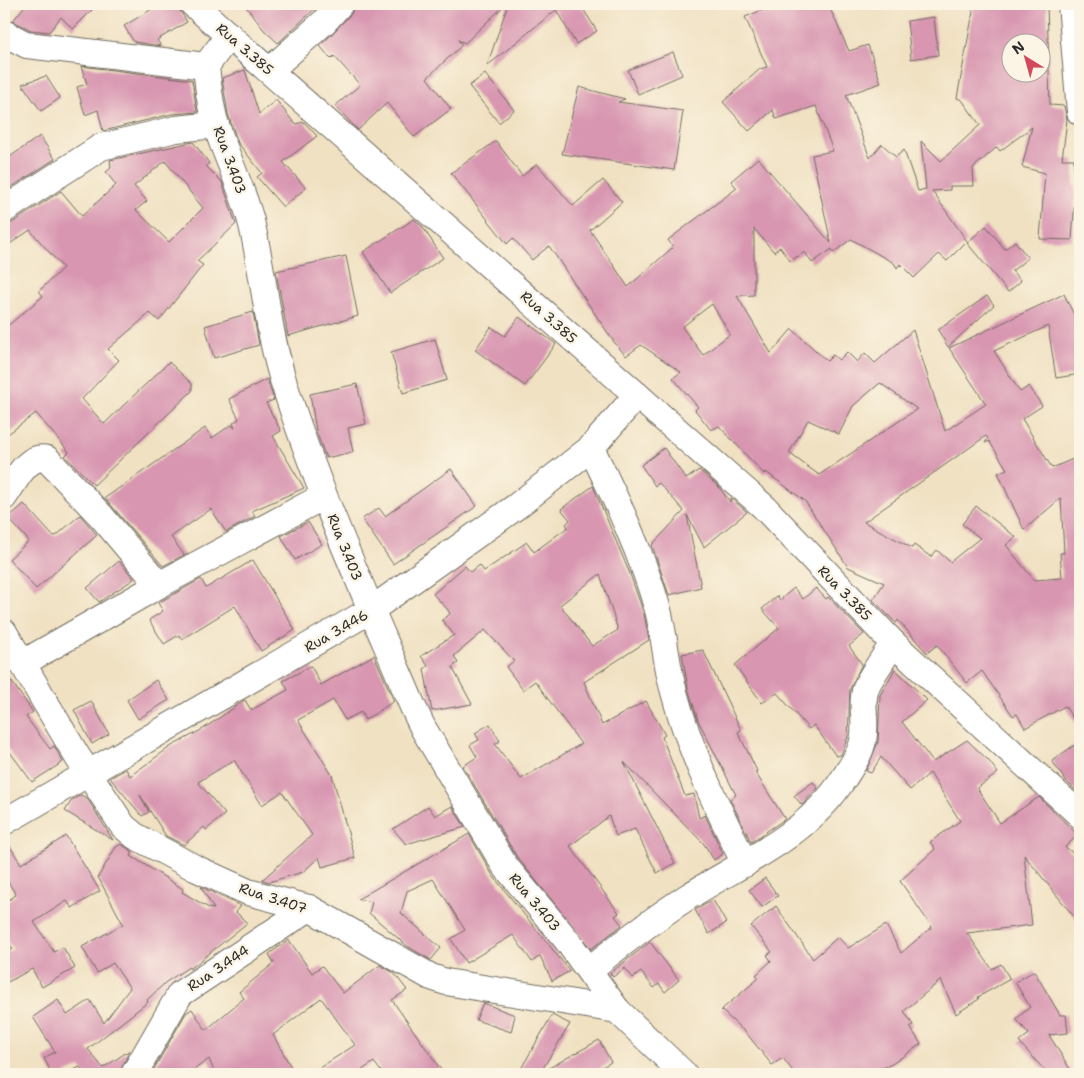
<svg xmlns="http://www.w3.org/2000/svg" width="1084" height="1078" font-family="'Shantell Sans',sans-serif">
<style>
.building{fill:#d896b1;fill-rule:evenodd}
.lines{fill:none;stroke-linecap:round;stroke-linejoin:round}
.minor-casing{stroke:#706b60;stroke-width:28}
.minor{stroke:#fff;stroke-width:26}
.labels{text-anchor:middle;stroke-width:5;stroke-linejoin:round;paint-order:stroke}
.street-label{font-size:14px;fill:#2b2b2b;stroke:#fcf5e5}
</style>
<rect width="100%" height="100%" fill="#fcf5e5"/>
<filter id="ink" filterUnits="userSpaceOnUse"><feTurbulence type="fractalNoise" baseFrequency=".02" numOctaves="2"/><feDisplacementMap in="SourceGraphic" scale="10" xChannelSelector="R" yChannelSelector="G"/><feConvolveMatrix kernelMatrix="1 2 1 2 8 2 1 2 1" color-interpolation-filters="sRGB"/></filter>
<filter id="wash" filterUnits="userSpaceOnUse"><feTurbulence type="fractalNoise" baseFrequency=".0096" numOctaves="4" result="noise"/><feDisplacementMap in="SourceGraphic" scale="20" xChannelSelector="R" yChannelSelector="G"/><feGaussianBlur stdDeviation="1.12" result="paint"/><feColorMatrix in="noise" values="0 0 0 0 0 0 0 0 0 0 0 0 0 0 0 0 0 1.4 0 .05"/><feComposite in="paint" operator="in"/></filter>
<g filter="url(#wash)">
<rect width="100%" height="100%" fill="#f0e1c2"/>
<g id="blocks">
<g class="building">
<path d="M26,4H98L73,29L61,17L49,32L31,30L13,21Z"/>
<path d="M160,4H176L187,22L157,40L161,46L134,42L124,26Z"/>
<path d="M244,4H320L278,43L264,30Z"/>
<path d="M355,4H506L465,43L458,40L462,45L427,78L451,109L414,137L387,103L358,130L335,106L360,85L334,56L331,59L320,46L351,14Z"/>
<path d="M508,4H580L597,31L576,44L556,10L487,66Z"/>
<path d="M777,4H828L849,51L868,45L881,83L846,95L870,158L882,144L896,157L904,150L918,191L926,189L921,141L941,161L980,125L962,100L957,98L973,12L969,4H1047L1050,105L1064,106L1067,120L1062,159H1074V185H1076L1072,240L1040,239L1045,173L1022,167L1032,127L1000,151L997,147L973,168L974,186H950V190L932,191L967,241L947,261L939,254L914,278L900,264L897,268L894,263L851,239L833,253L832,249L812,263L805,252L790,261L780,247L774,252L754,229V295L737,296L771,353L792,329L827,361L833,355L839,360L847,352L857,362L865,353L875,363L913,330L945,431L986,404L949,348L1064,294L1075,317L1080,314V374L1056,378L1048,326L994,351L1020,392L1029,386L1042,406L1022,419L1052,468L1080,456V730L1065,706L1025,728L1017,714L1013,716L982,671L967,683L937,645L927,653L898,620L896,623L873,600L884,583L848,567L805,501L766,472L764,474L719,426L711,430L695,410L698,407L673,378L681,372L641,345L626,356L614,342L549,246L532,260L513,238L507,244L451,173L496,141L522,176L537,164L573,206L603,180L622,202L590,230L628,287L673,247L668,240L737,188L731,181L758,158L831,243L812,155L833,151L816,106L776,119L773,110L749,131L723,102L760,69L767,67L745,17ZM1012,42H1042V72H1012ZM712,304L730,334L703,355L682,327ZM880,383L917,409L819,475L789,453L808,420L839,434L853,406ZM986,436L988,438L985,443L989,441L1007,469L998,473L1024,530L1061,498L1064,553H1060L1062,578L1034,580L1006,545L1016,537L976,506L962,524L980,538L950,562L937,550L931,557L914,545L912,548L864,522Z"/>
<path d="M934,17L938,55L911,59L907,21Z"/>
<path d="M673,52L682,75L638,94L628,70Z"/>
<path d="M81,66L192,80L197,112L172,114L103,131L98,110L85,115L77,87L87,84Z"/>
<path d="M245,70L259,114L276,100L295,124L304,122L317,136L283,162L306,188L283,207L257,177L262,173L238,143L228,114L222,78Z"/>
<path d="M485,74L514,110L499,123L469,86Z"/>
<path d="M46,76L60,98L41,111L22,84Z"/>
<path d="M579,87L625,99L618,102L683,111L674,170L562,154Z"/>
<path d="M40,136L55,159L4,192V161Z"/>
<path d="M193,142L209,163L206,166L222,182L236,224L197,261L203,265L159,321L150,313L108,349L119,360L82,399L104,424L169,362L192,384V391L94,485L65,456L69,452L36,413L4,437V329L43,296L39,291L63,268L30,230L4,248V225L12,223L61,191L82,216L116,185L106,172L111,168L110,160ZM165,161L203,208L169,242L136,210L147,201L134,186Z"/>
<path d="M414,219L422,226L443,258L390,293L363,252Z"/>
<path d="M986,226L1005,249L1015,241L1028,258L1012,271L1021,281L1008,292L967,243Z"/>
<path d="M346,256L358,316L288,336L276,271Z"/>
<path d="M987,296L994,305L948,347L938,330Z"/>
<path d="M253,312L259,345L214,358L205,326Z"/>
<path d="M519,317L556,344L525,386L475,350L491,327L505,336Z"/>
<path d="M435,339L447,380L403,393L391,352Z"/>
<path d="M267,379L274,400L266,403L281,431L273,436L304,488L252,511L255,516L226,532L211,509L171,537L184,555L163,566L105,498L205,428L212,438L231,425L235,428L233,423L239,419L229,399Z"/>
<path d="M357,384L366,424L348,428L353,452L326,458L316,431L310,394Z"/>
<path d="M664,448L686,479L699,470L719,487L730,502L731,498L747,512L704,547L687,515L701,587L669,595L652,545L684,511L659,483L655,486L641,465Z"/>
<path d="M451,469L477,506L393,564L362,519L379,508L385,516Z"/>
<path d="M593,486L630,574L644,614L649,640L584,682L602,725L646,701L665,735L662,737L685,796L694,794L699,818L705,815L723,854L714,860L704,844L624,762L675,863L657,873L635,829L616,836L609,816L570,846L619,913L615,916L622,925L591,949L517,857L463,766L477,757L470,745L479,740L475,733L490,724L500,741L495,744L521,779L581,744L535,681L523,690L506,667L514,661L485,630L454,656L458,663L452,667L472,704L432,711L424,669L428,666L421,656L454,635L442,620L450,614L448,610L433,594L465,566L470,572L480,565L484,571L527,542L534,552L568,527L566,524L570,520L561,509ZM600,574L618,630L592,646L560,605Z"/>
<path d="M24,504L52,535L56,536L80,515L97,535L36,589L9,559L29,541L8,518Z"/>
<path d="M308,522L322,544L295,560L281,536Z"/>
<path d="M253,560L295,630L261,651L235,606L182,639L179,635L164,644L149,620L163,611L158,603L201,579L206,588Z"/>
<path d="M119,561L134,579L99,602L87,588Z"/>
<path d="M794,588L803,599L816,588L826,599L828,597L864,634L849,646L862,664L850,689L848,737L841,755L836,756L814,725L809,729L777,693L762,703L735,665L779,628L762,609L777,596L780,600Z"/>
<path d="M703,650L741,730L738,732L757,771L755,772L785,819L751,842L730,799L736,795L698,720L688,688L682,654Z"/>
<path d="M374,655L394,701L365,720L361,712L345,720L333,700L298,720L332,775L355,858L322,867L319,857L303,872L269,882L262,880L312,835L282,792L262,805L234,760L198,782L225,814L206,830L204,827L184,845L166,836L140,795L149,812L142,816L110,778L126,769L130,776L170,747L203,729L245,700L251,710L288,690L283,681L311,666L321,685Z"/>
<path d="M895,669L927,700L902,722L933,762L967,740L989,761L998,773L977,788L1000,823L1039,797L1078,835L1065,847L1080,858V924L1024,855L1032,925L967,933L992,969L1001,964L1010,979L978,997L979,999L956,1014L941,980L904,1011L913,1025L910,1027L921,1044L892,1064L869,1074H795L783,1058L772,1065L747,1034L721,1010L759,978L756,975L771,961L767,955L772,952L751,926L776,906L813,959L838,937L848,948L886,925L901,953L932,927L900,881L935,849L930,842L960,821L930,773L910,790L881,757L871,773L866,771L878,742L880,695Z"/>
<path d="M4,671L33,712L26,717L50,749L54,746L63,762L32,782L4,744Z"/>
<path d="M156,680L169,700L138,719L127,700Z"/>
<path d="M91,701L109,734L92,744L74,710Z"/>
<path d="M1080,741V795L1065,780L1052,761Z"/>
<path d="M813,782L818,788L802,805L794,796Z"/>
<path d="M81,795L87,798L113,840L65,811L72,800Z"/>
<path d="M428,806L435,816L452,806L465,827L406,844L393,829Z"/>
<path d="M469,834L493,876L570,971L552,981L540,956L532,962L513,935L466,963L451,939L465,930L433,879L407,891L401,913L441,948L431,960L407,946L369,913L372,902L358,899Z"/>
<path d="M66,836L100,891L72,908L67,901L34,922L54,952L63,947L75,968L42,987L32,969L4,984V954L13,949L4,936V903L16,895L4,875V837L21,864Z"/>
<path d="M121,844L133,852L131,856L183,889L182,892L209,908L214,909L201,887L241,906L236,912L247,923L190,969L189,967L166,982L147,1000L148,1002L88,1049L103,1068L130,1050L119,1074H86L80,1067L65,1074H52L44,1058L55,1052L33,1017L58,1000L67,1015L90,1000L104,1023L130,988L113,963L97,973L82,947L123,924L98,877L116,847Z"/>
<path d="M765,878L778,896L762,907L749,890Z"/>
<path d="M713,900L726,923L709,934L695,910Z"/>
<path d="M289,940L312,973L322,966L343,993L380,965L394,973L407,990L392,1000L444,1074H383L374,1062L356,1074H310L355,1045L321,998L273,1035L295,1074H215L209,1059L188,1074H151L186,1013L192,1009L206,1030L244,998L239,992L274,963L269,954Z"/>
<path d="M650,942L679,980L665,992L659,984L654,988L641,972L633,978L625,968L613,977L610,973Z"/>
<path d="M1034,971L1060,1015H1066L1068,1033L1049,1035L1073,1074H1048L1019,1042L1029,1034L1016,1019L1030,1007L1015,982Z"/>
<path d="M483,1003L515,1015L511,1032L476,1020Z"/>
<path d="M552,1015L570,1024L540,1073L599,1040L611,1062L590,1074H518Z"/>
</g>
</g>
</g>
<g filter="url(#ink)">
<use href="#blocks" fill-opacity="0" stroke="#706b60" stroke-width="1"/>
<g class="lines">
<defs>
<g id="minor">
<path d="M193,4L764,507L893,643L1080,815"/>
<path d="M1071,4L1080,112"/>
<path d="M4,33L27,45L206,66"/>
<path d="M229,35L206,66C208,86 210,106 216,125C227,158 242,188 251,221C264,274 267,328 283,380C318,492 367,599 413,707L423,728L505,866L566,939L617,1010L684,1074"/>
<path d="M270,70L324,22L340,4"/>
<path d="M4,210L101,147L176,129L216,125"/>
<path d="M591,448C617,501 642,554 658,610C665,637 666,665 674,692C690,752 718,809 745,864"/>
<path d="M4,497C15,482 27,453 47,459L102,517L159,585"/>
<path d="M4,632L77,756L123,826L135,836L195,868L248,892L309,908L431,977L446,982L617,1010"/>
<path d="M23,663L159,585L324,496"/>
<path d="M4,822L371,610L517,506L591,448L637,395"/>
<path d="M589,970C621,944 655,918 689,896C745,861 808,835 844,778C853,764 863,750 864,734C866,717 860,702 867,685C874,671 885,657 893,643"/>
<path d="M134,1074L180,994L309,908"/>
</g>
</defs>
<use href="#minor" class="minor-casing"/>
<use href="#minor" class="minor"/>
</g>
</g>
<g class="labels">
<g class="street-label">
<text transform="translate(245 49) rotate(41)" y="5">Rua 3.385</text>
<text transform="translate(230 160) rotate(70)" y="5">Rua 3.403</text>
<text transform="translate(549 317) rotate(42)" y="5">Rua 3.385</text>
<text transform="translate(345 547) rotate(68)" y="5">Rua 3.403</text>
<text transform="translate(845 593) rotate(46)" y="5">Rua 3.385</text>
<text transform="translate(336 631) rotate(-30)" y="5">Rua 3.446</text>
<text transform="translate(273 898) rotate(18)" y="5">Rua 3.407</text>
<text transform="translate(535 902) rotate(50)" y="5">Rua 3.403</text>
<text transform="translate(218 968) rotate(-34)" y="5">Rua 3.444</text>
</g>
</g>
<rect width="1084" height="1078" fill="none" stroke="#fcf5e5" stroke-width="20"/>
<g transform="translate(1026 58) rotate(323)"><circle r="24" fill="#fcf5e5" stroke="#a8a49b"/>
<path d="M0-4L9 19L0 12L-9 19Z" fill="#d1495b"/>
<text y="-8" font-size="14" font-weight="bold" text-anchor="middle" fill="#2b2b2b">N</text>
</g>
</svg>
